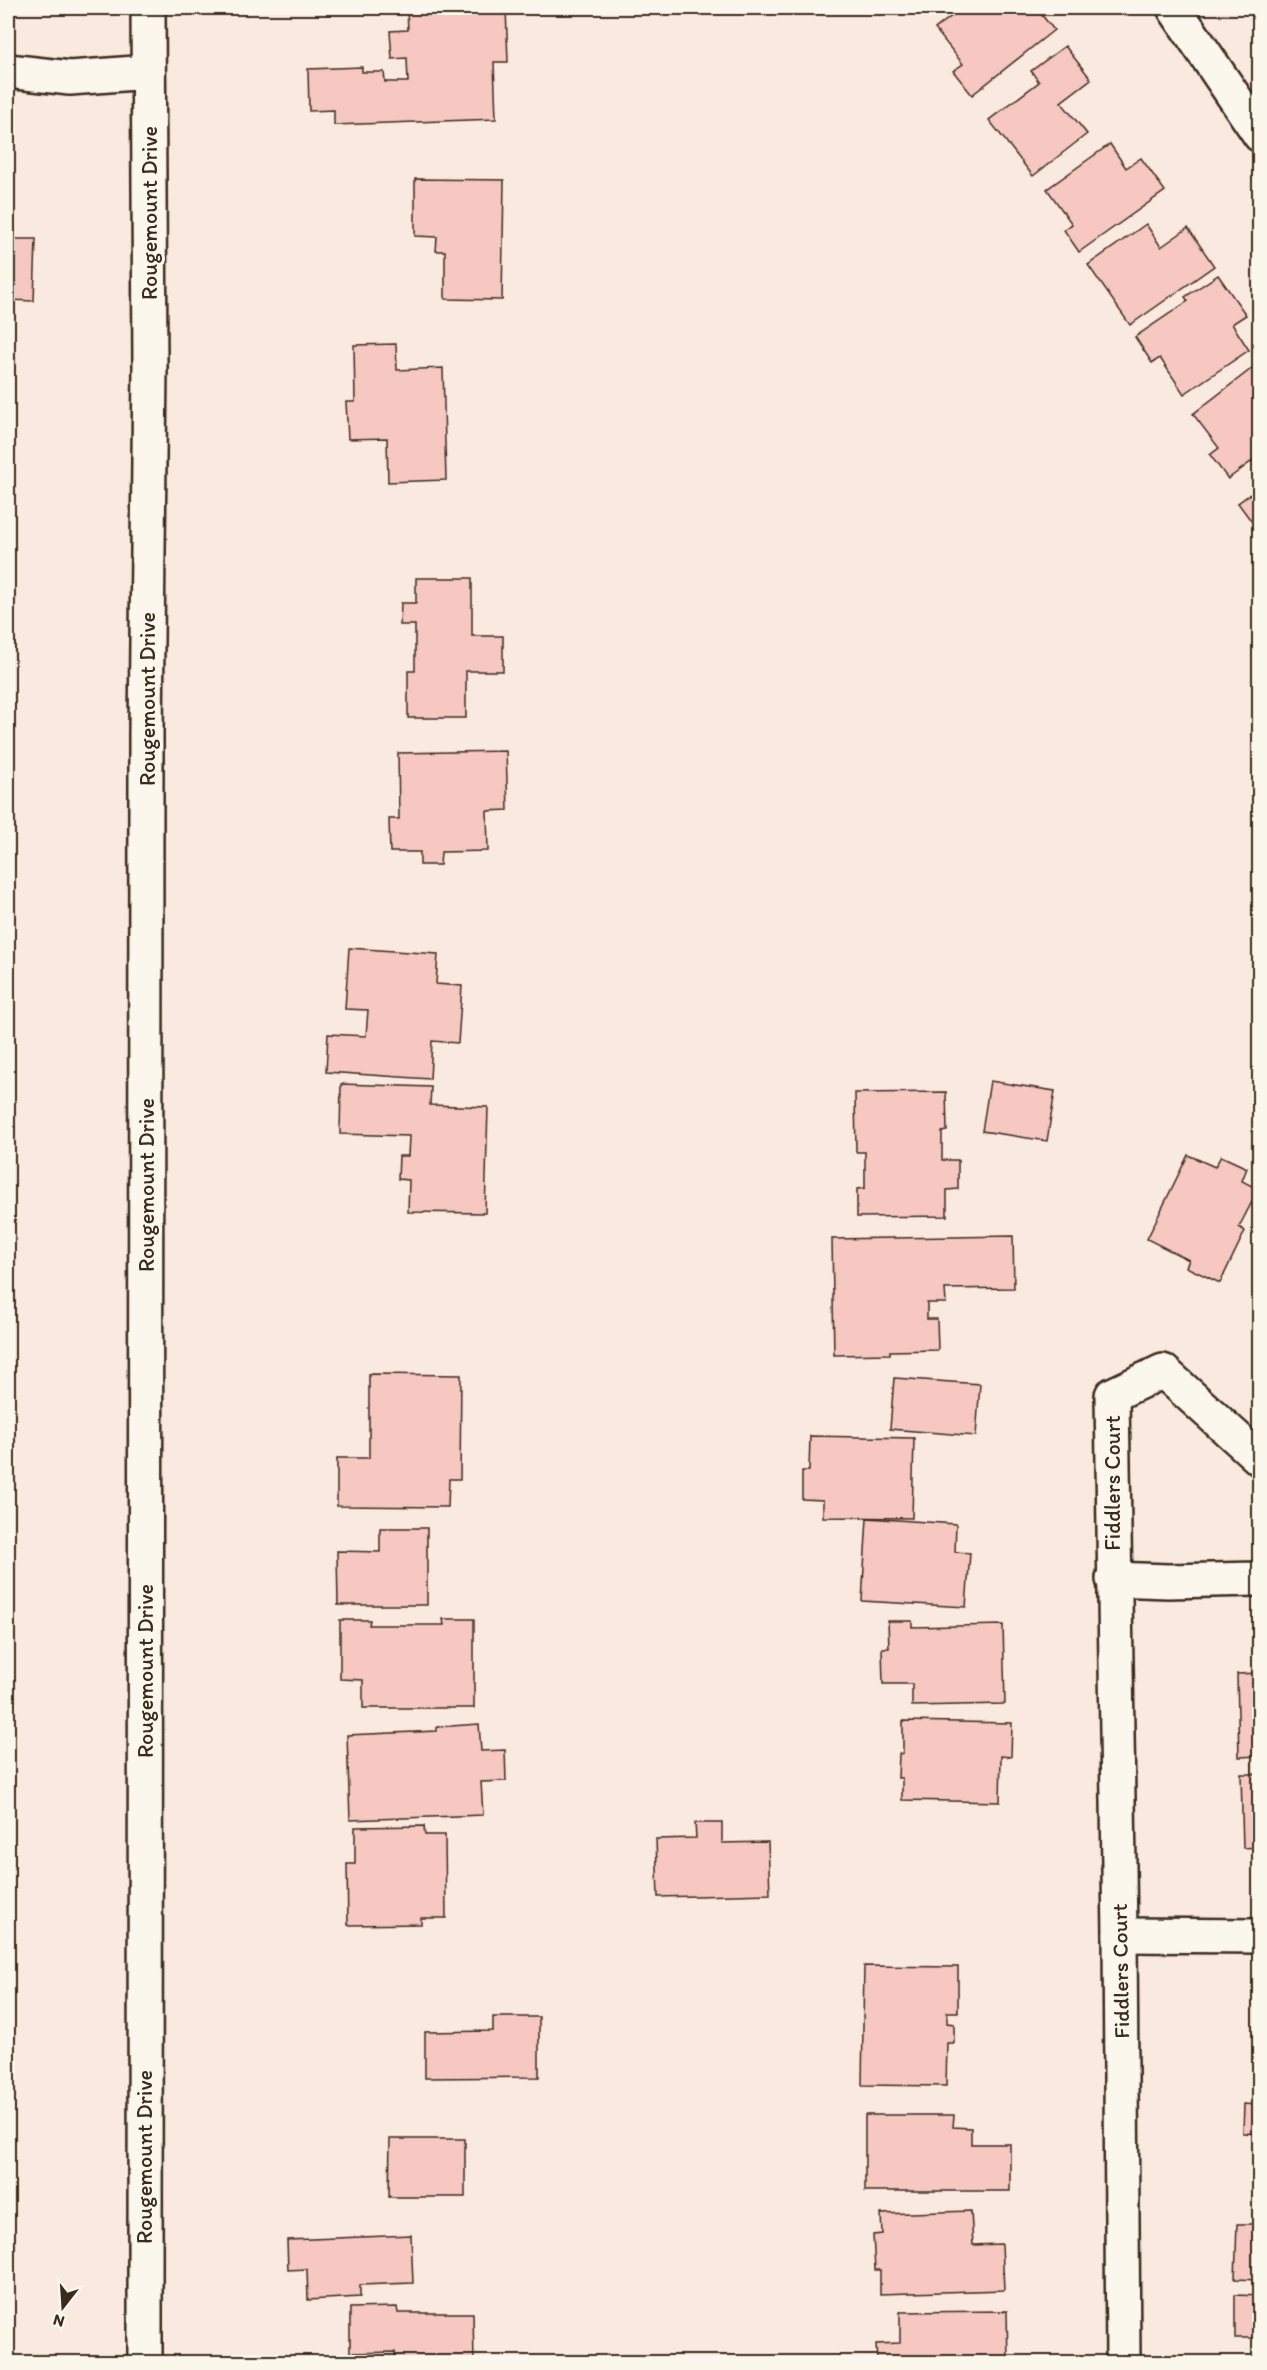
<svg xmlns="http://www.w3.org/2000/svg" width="1267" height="2370" font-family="Itim,sans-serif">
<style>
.building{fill:#f7c7c2;stroke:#3b2a1e;stroke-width:1.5}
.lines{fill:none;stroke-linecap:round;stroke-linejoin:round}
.minor-casing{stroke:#3b2a1e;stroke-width:38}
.minor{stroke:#fbf7ec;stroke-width:33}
.labels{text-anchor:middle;stroke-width:6;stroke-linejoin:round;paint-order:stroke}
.street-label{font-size:22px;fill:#3b2a1e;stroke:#fbf7ec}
</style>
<rect width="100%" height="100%" fill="#fae9df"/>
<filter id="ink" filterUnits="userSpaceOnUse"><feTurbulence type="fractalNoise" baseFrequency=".0167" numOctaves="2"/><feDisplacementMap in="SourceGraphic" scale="12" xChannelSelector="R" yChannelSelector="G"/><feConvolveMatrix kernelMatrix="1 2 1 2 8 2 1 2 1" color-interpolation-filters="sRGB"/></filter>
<g filter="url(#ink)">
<g class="building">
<path d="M440,8H506L508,62H494L496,119L334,125V110L309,111L308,69L362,67V72H384L385,82H408L407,58L392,59L390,31L408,30L407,9Z"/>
<path d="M962,8H1036L1054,30L972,95L953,71L963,64L935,29Z"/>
<path d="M1065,46L1091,79L1061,102L1087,134L1033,176L989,120L1039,82L1031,71Z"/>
<path d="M1110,144L1126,168L1141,158L1165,191L1079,252L1064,230L1072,224L1047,189Z"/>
<path d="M415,179L504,180L502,300L445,299V251H436L437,237L415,236Z"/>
<path d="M1146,224L1161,247L1188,228L1214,266L1130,325L1088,265Z"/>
<path d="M8,239H36L34,301L8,300Z"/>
<path d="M1218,275L1246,315L1232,324L1249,350L1184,394L1160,358L1152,363L1135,337L1188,301L1185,297Z"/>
<path d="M396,344L397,370L443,368L446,480L388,482L387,438L348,439L346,402H355L354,345Z"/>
<path d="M1255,366L1260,372V455L1228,479L1210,455L1219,448L1193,414Z"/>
<path d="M1260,487V533L1238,503Z"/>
<path d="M416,578H472V636H503V671H466V718H408V671H415V625H400L401,603H416Z"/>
<path d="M506,751L508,810L487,811L488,851L441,852L440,865H420V852H390L389,819H399L398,753Z"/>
<path d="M349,948L438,954L436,984L462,986L458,1043L432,1041L430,1079L326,1072L328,1034L366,1036L368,1010L345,1009Z"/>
<path d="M990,1081L1055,1091L1047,1141L982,1131Z"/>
<path d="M341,1084L431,1087L430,1105L488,1107L485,1213L408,1212L409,1180L398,1179L399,1156H408L409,1136L340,1134Z"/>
<path d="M946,1092L947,1131L942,1132V1160H958V1189L947,1190V1216L857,1217V1189L865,1188V1152H856L855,1093Z"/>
<path d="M1188,1155L1215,1167L1221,1156L1247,1168L1242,1181L1254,1187L1257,1192L1239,1227L1245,1231L1220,1283L1186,1267L1189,1260L1147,1239Z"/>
<path d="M1013,1236L1014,1288L945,1289L946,1303H927V1319H937L938,1350L890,1351V1354L834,1355L832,1239Z"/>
<path d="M369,1374L461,1375L460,1479H449L448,1507L337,1506V1458H369Z"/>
<path d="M894,1378L980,1384L976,1436L890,1429Z"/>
<path d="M810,1436L914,1438L912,1518L823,1517V1500L802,1499V1471H809Z"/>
<path d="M867,1518L956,1524L955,1552L970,1553L966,1607L862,1601Z"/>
<path d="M380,1528H427V1605H338L337,1551L380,1552Z"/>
<path d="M443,1619H474V1708H363V1680L340,1679V1620H370L369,1625H444Z"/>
<path d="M888,1621H912V1627L1003,1625L1005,1704L912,1706V1684H883L882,1648H889Z"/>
<path d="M1260,1673V1756L1239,1757L1237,1674Z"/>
<path d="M903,1721L1012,1723L1011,1757L1001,1756L1000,1802L902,1800V1778H898L899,1754L903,1753Z"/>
<path d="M479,1724L481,1751L505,1750L506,1781L481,1782L483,1815L350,1820L347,1735L437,1731V1727Z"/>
<path d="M1241,1774H1260V1847L1243,1848Z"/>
<path d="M695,1823H722V1843L768,1842L770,1894L658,1897L656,1839L696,1838Z"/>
<path d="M424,1826L425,1835H445L446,1918H421V1924L348,1925L347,1864H355V1827Z"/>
<path d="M864,1966L958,1967V2012H947V2023L954,2024V2043H947L946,2086L862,2085Z"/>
<path d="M493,2017H539V2077L425,2078V2032L493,2031Z"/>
<path d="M1260,2077V2134L1243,2133L1244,2104L1258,2105Z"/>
<path d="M865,2115H954L953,2127L971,2128V2144H1010V2191H865Z"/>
<path d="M390,2139H465V2197H389Z"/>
<path d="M971,2211L973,2245L1002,2244L1004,2290L880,2294V2270H875L873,2235L882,2234L881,2214Z"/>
<path d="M1237,2224H1260V2280L1235,2279Z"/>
<path d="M411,2235L413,2283L360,2285V2297L308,2300L307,2269L288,2270L287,2240Z"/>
<path d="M1235,2295L1260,2296V2362H1255V2338H1235Z"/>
<path d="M397,2307L398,2313H473L474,2362H395V2352L350,2353V2308Z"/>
<path d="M1007,2311L1008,2362H877L876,2344L900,2343V2312Z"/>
</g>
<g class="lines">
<defs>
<g id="minor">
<path d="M1174,8L1260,135"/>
<path d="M8,71L70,78L148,72"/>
<path d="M1113,1579L1168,1581L1257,1579L1260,1577"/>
<path d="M1120,1935L1260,1936"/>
<path d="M145,2362L146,733L150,367L148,8"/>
<path d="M1123,2362L1120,1935L1112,1395L1163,1371L1260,1459"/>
</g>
</defs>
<use href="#minor" class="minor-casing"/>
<use href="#minor" class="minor"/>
</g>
</g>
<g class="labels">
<g class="street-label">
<text transform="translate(149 213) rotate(-90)" y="8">Rougemount Drive</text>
<text transform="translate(147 699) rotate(-90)" y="8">Rougemount Drive</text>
<text transform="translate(146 1185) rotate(-90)" y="8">Rougemount Drive</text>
<text transform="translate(1112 1483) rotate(-90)" y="8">Fiddlers Court</text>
<text transform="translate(145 1671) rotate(-90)" y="8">Rougemount Drive</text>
<text transform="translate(1120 1971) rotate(-91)" y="8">Fiddlers Court</text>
<text transform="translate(144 2157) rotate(-90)" y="8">Rougemount Drive</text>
</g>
</g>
<rect width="1267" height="2370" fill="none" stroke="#fbf7ec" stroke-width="30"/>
<rect x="15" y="15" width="1237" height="2340" fill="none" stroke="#3b2a1e" stroke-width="2" filter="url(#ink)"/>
<g transform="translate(63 2307) rotate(197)" stroke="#fbf7ec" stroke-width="4.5" paint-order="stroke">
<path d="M0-4.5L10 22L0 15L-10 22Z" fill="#3b2a1e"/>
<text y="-9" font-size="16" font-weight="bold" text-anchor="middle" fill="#3b2a1e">N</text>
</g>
</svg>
